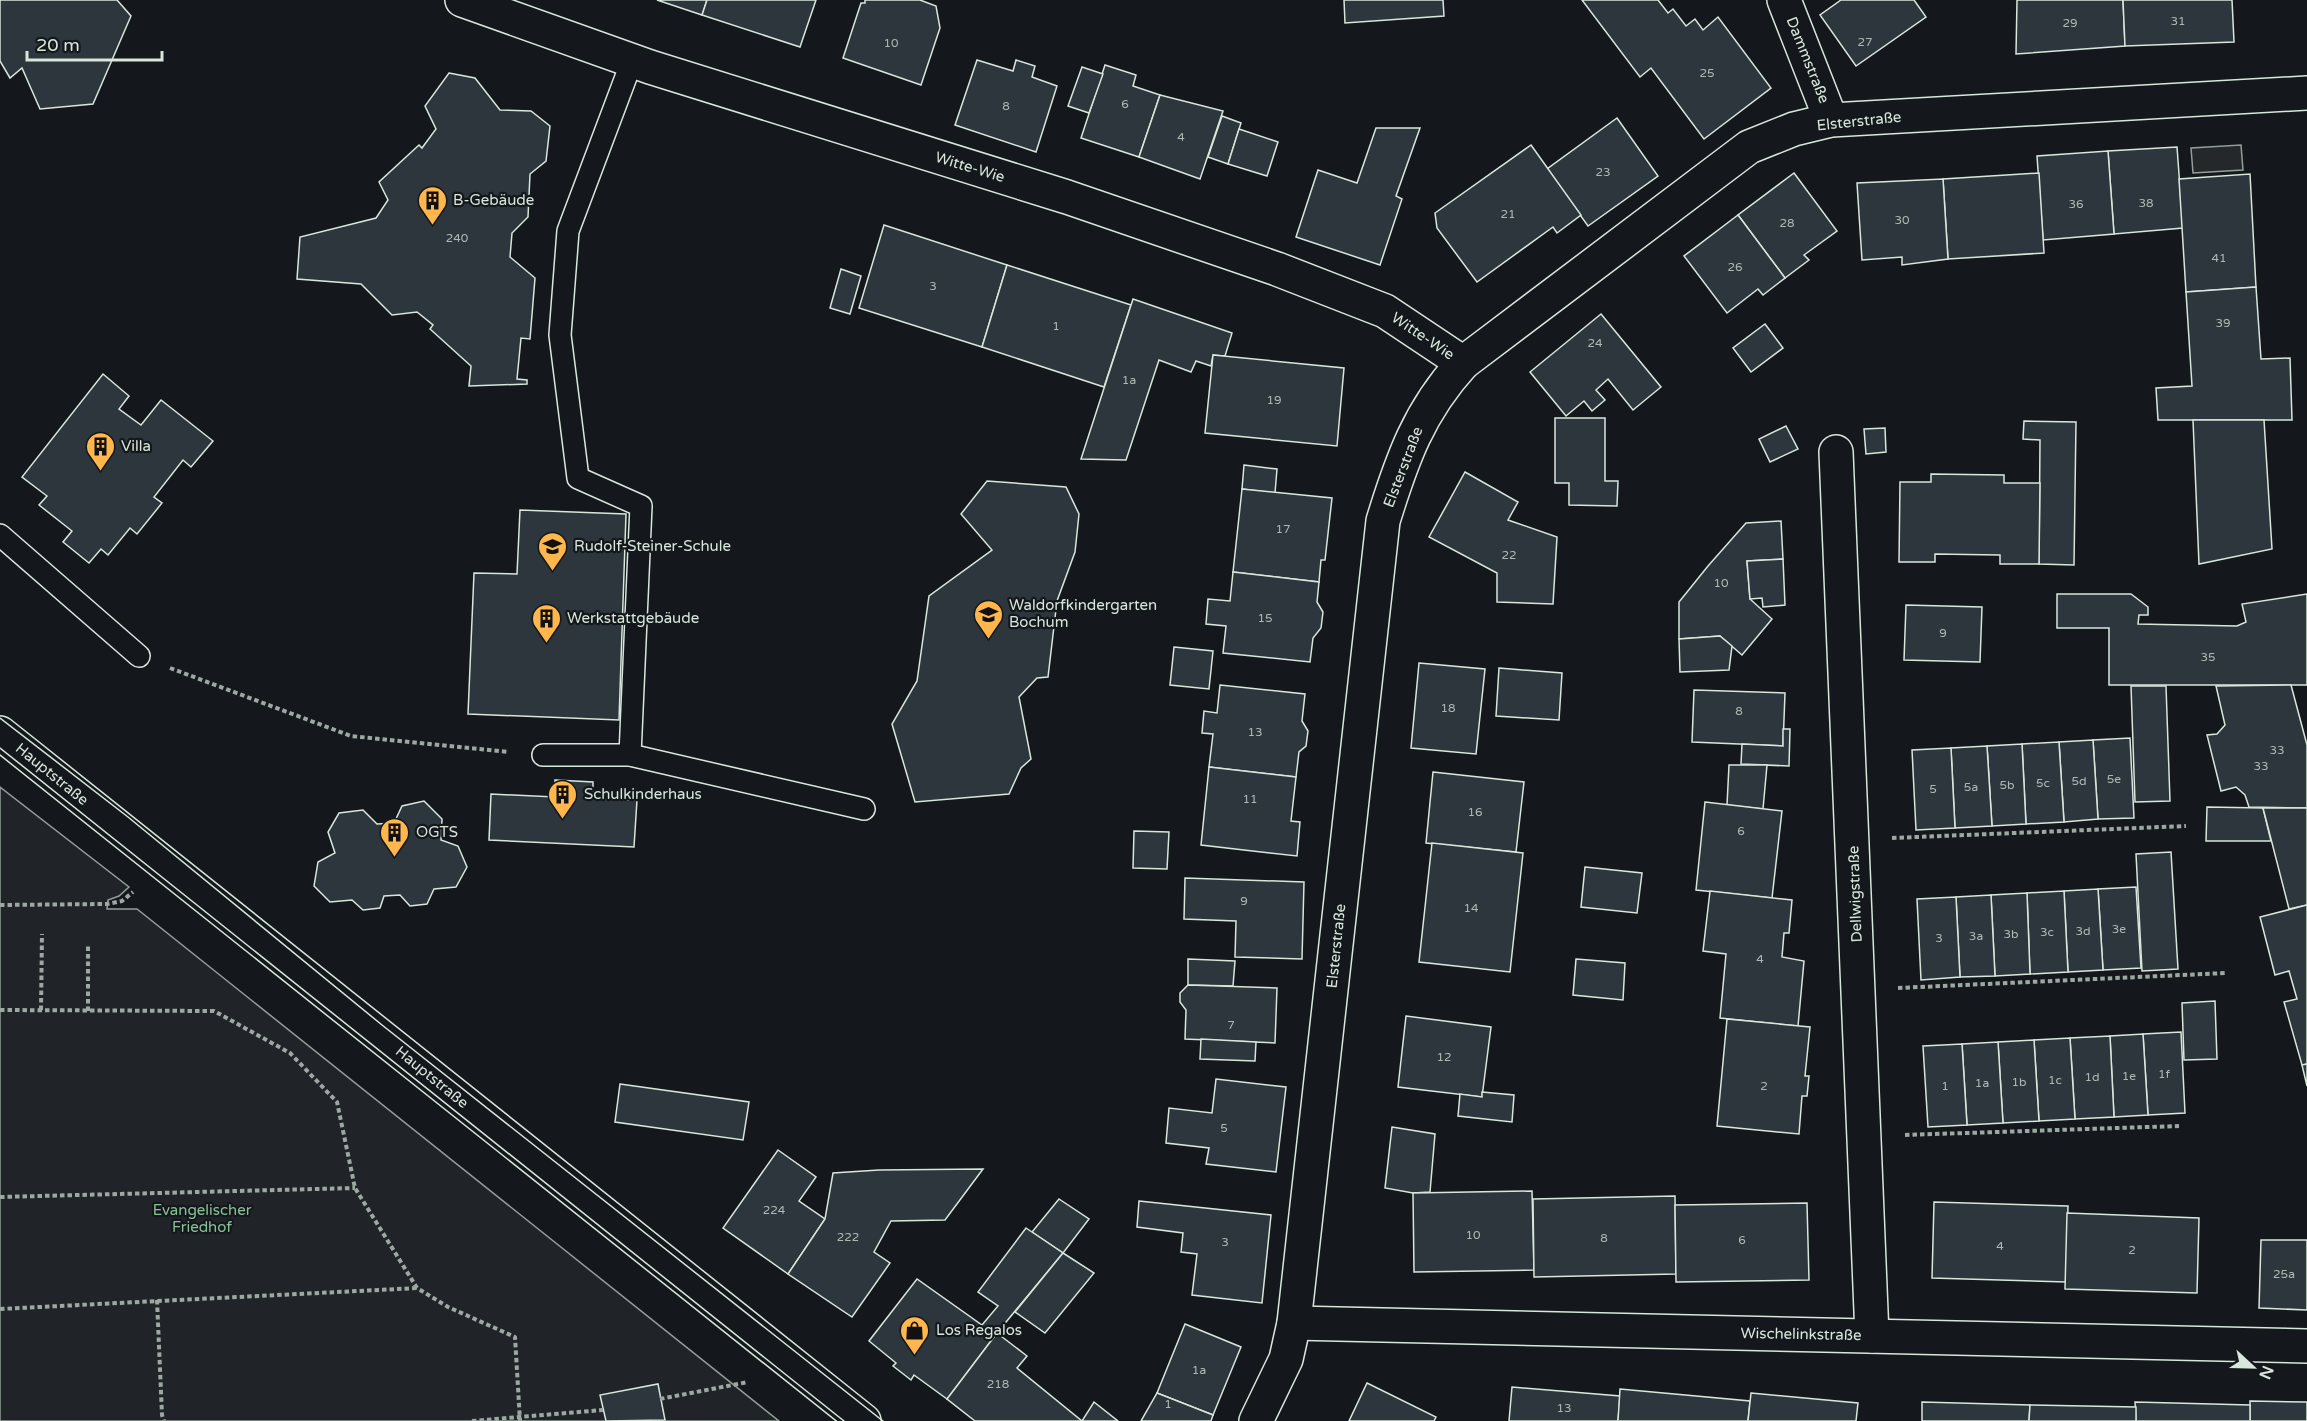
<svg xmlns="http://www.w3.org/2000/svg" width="2307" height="1421" font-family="'Varela Round',sans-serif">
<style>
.green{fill:#202428;stroke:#939e99;stroke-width:1.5}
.parking{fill:#24282b;stroke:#939e99;stroke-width:1.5}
.building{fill:#2c363c;stroke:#d8e6dc;stroke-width:1.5}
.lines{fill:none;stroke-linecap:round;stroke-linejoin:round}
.lane-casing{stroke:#d8e6dc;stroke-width:24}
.street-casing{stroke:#d8e6dc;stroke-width:36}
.primary-casing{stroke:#d8e6dc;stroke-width:36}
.path{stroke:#9da8a2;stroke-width:4;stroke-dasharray:4.5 3;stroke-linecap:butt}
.lane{stroke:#14181c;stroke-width:21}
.street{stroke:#14181c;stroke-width:33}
.primary{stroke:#14181c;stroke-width:33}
.tram{stroke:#d8e6dc;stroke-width:1.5}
.labels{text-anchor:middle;stroke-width:4.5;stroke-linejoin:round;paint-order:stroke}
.number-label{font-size:12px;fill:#adbab4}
.street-label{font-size:15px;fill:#d8e6dc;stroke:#14181c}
.poi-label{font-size:15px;fill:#d8e6dc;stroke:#14181c;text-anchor:start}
.park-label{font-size:15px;fill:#8ac095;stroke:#14181c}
</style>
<rect width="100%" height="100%" fill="#14181c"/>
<path class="green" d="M0,787L129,887L119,896L108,900L107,909H137L779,1421H0Z"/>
<path class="parking" d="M2241,145L2243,170L2193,173L2191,148Z"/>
<g class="building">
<path d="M0,0H117L131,16L93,104L40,109L22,68L10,78L0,61Z"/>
<path d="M657,0H707L702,15Z"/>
<path d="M707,0H816L800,47L702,15Z"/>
<path d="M865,0H920L936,6L940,28L921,85L843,58L861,3H865Z"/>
<path d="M1344,0H1443L1444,16L1345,23Z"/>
<path d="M1582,0H1658L1668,13L1673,9L1686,26L1695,19L1703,30L1718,17L1771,88L1704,139L1651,68L1640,77Z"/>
<path d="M1841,0H1914L1926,17L1856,66L1820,15Z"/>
<path d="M2017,0H2123L2125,46L2016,54Z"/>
<path d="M2123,0H2232L2234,42L2125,46Z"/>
<path d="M977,60L1013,71L1016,60L1035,66L1032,77L1057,86L1036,152L955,125Z"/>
<path d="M1105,65L1136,75L1133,86L1160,95L1139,157L1081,138Z"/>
<path d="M1082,67L1103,74L1089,113L1068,106Z"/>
<path d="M449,73L475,78L500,110L531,111L550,126L546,161L530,174L528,217L512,233L510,257L535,278L530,339L521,338L517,379L527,380V384L469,386L471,366L430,329L433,325L417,312L392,315L361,284L297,279L300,237L376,218L388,200L379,182L419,145L422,148L436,129L425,106Z"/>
<path d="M1160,95L1223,111L1200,179L1139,157Z"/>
<path d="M1222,116L1241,123L1228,164L1208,157Z"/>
<path d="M1617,118L1658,176L1588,226L1547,169Z"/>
<path d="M1376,128H1420L1396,196L1402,199L1380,265L1296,237L1318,170L1357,183Z"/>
<path d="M1239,129L1278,142L1267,176L1228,164Z"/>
<path d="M1531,145L1581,215L1557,233L1553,227L1477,282L1437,228L1435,213Z"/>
<path d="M2177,147L2183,228L2114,234L2108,151Z"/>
<path d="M2108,151L2114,234L2043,240L2037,156Z"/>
<path d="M1794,173L1837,231L1804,255L1809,260L1785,278L1738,215Z"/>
<path d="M2039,173L2044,253L1948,259L1943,179Z"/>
<path d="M2250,174L2256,287L2186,292L2179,179Z"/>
<path d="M1943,179L1948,259L1902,265V257L1862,260L1857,183Z"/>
<path d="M1738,215L1785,278L1763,295L1758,289L1727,313L1684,256Z"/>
<path d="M884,225L1007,265L982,347L859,308Z"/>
<path d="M1007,265L1131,305L1104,387L982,347Z"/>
<path d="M841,269L861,276L850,314L830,308Z"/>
<path d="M2256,287L2261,359L2290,358L2292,420H2158L2156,388L2192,386L2186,292Z"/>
<path d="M1133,299L1232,333L1225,356L1213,355L1211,366L1196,361L1191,372L1159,360L1126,460L1081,459Z"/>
<path d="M1601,314L1661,387L1633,410L1608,379L1596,390L1605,400L1592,411L1584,401L1566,416L1530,372Z"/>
<path d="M1765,324L1783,348L1751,372L1733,348Z"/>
<path d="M1213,355L1344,368L1337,446L1205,433Z"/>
<path d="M103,374L129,396L119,409L141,425L161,400L213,441L191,467L183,460L154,497L162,503L137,534L130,528L108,555L101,549L89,563L63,542L72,531L39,505L47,496L22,477Z"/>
<path d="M1555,418H1605V481H1618L1617,506L1569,505V483H1555Z"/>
<path d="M2193,420H2264L2272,549L2199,564Z"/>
<path d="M2024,421L2076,422L2074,565L2039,564L2040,440L2023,439Z"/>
<path d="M1786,426L1798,449L1770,462L1759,439Z"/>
<path d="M1885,428L1886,452L1866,454L1864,429Z"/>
<path d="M1244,465L1277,469L1275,493L1242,489Z"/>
<path d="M1465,472L1518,502L1508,520L1557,537L1553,604L1497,602V573L1429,537Z"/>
<path d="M1931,474L2004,475V483H2040L2039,564H2000V555L1935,554V562H1899L1900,482H1931Z"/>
<path d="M987,481L1066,487L1079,514L1075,552L1057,601L1048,677L1037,678L1019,697L1031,759L1021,768L1009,794L915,802L892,724L917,681L929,596L992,550L961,514Z"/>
<path d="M1242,489L1332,498L1325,560H1321L1319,582L1233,572Z"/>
<path d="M520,510L626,514L619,720L468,714L474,573L517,574Z"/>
<path d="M1781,521L1783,559L1747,561L1750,599L1772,619L1742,655L1720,636L1679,639V602L1708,566L1746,523Z"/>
<path d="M1783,559L1785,605L1763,607L1762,598L1750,599L1747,561Z"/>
<path d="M1233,572L1319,582L1317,602L1323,612L1321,628L1313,638L1310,662L1223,653L1226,626L1206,624L1208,599L1230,601Z"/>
<path d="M2057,594H2131L2148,607V615H2139L2138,624L2237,626L2246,622L2242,604L2307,594V685H2109V628H2057Z"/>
<path d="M1906,605L1982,607L1980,662L1904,660Z"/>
<path d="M1720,636L1732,646L1729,670L1680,672L1679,639Z"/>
<path d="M1174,647L1213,651L1209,689L1170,685Z"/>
<path d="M1419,663L1485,669L1476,754L1411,748Z"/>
<path d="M1499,668L1562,673L1559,720L1496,716Z"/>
<path d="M1220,685L1305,694L1302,721L1308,731L1306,746L1299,752L1296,777L1209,767L1213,734L1202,733L1204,711L1217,713Z"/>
<path d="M2291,685L2307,745V808L2249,807L2245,795L2236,787L2221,791L2207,735L2217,734L2225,725L2216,686Z"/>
<path d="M2131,686H2166L2170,801L2135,802Z"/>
<path d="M1694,690L1785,693L1783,746L1692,742Z"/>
<path d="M1783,729H1790L1789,766L1741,764L1742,744L1783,746Z"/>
<path d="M2130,738L2134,818L2098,819L2093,740Z"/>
<path d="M2093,740L2098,819L2064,822L2059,742Z"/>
<path d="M2059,742L2064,822L2026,824L2022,744Z"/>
<path d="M2022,744L2026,824L1992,826L1987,746Z"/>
<path d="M1987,746L1992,826L1955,828L1951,748Z"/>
<path d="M1951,748L1955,828L1916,830L1912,750Z"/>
<path d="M1729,765H1767L1763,809L1727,805Z"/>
<path d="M1209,767L1296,777L1291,821L1300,822L1297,856L1201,845Z"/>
<path d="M1433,772L1524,782L1516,852L1426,843Z"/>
<path d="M555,780L593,782V798L637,800L634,847L489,840L491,794L555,797Z"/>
<path d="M424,801L442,819L441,840L458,846L467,867L456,887L434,889L427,904L410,906L400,895L384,896L380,908L363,910L352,900L330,902L314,886L318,862L335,853L328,832L339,813L363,810L377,824L394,823L402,806Z"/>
<path d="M1705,802L1782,811L1772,898L1696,890Z"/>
<path d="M2207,807L2263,808L2271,841H2206Z"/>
<path d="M2263,808H2307V905L2289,909Z"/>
<path d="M1134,831L1169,832L1167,869L1133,868Z"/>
<path d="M1432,843L1523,853L1510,972L1419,962Z"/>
<path d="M2171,852L2178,969L2142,971L2136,854Z"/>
<path d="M1585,867L1642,873L1637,913L1581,907Z"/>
<path d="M1185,878L1304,882L1302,959L1235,957L1236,921L1184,919Z"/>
<path d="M2136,887L2141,968L2103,970L2098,889Z"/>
<path d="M2098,889L2103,970L2068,972L2064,891Z"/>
<path d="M1710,891L1792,900L1789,933H1784L1782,957L1804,961L1798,1026L1720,1018L1726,954L1703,951Z"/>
<path d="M2064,891L2068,972L2030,974L2027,893Z"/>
<path d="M2027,893L2030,974L1995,976L1991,895Z"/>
<path d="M1991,895L1995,976L1960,977L1956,897Z"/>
<path d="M1956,897L1960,977L1921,980L1917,899Z"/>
<path d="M2307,905V1064L2302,1065L2284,1002L2297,999L2289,971L2275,975L2260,917Z"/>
<path d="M1188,959L1235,961L1233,986L1188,985Z"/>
<path d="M1576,959L1625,963L1623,1000L1573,995Z"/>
<path d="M1188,985L1277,988L1275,1043L1185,1039L1186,1010L1180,1002V993Z"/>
<path d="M2215,1001L2217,1059L2184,1060L2182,1003Z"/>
<path d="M1406,1016L1491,1027L1482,1097L1398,1087Z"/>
<path d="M1727,1019L1810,1027L1805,1076H1809L1807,1096H1802L1799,1134L1717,1126Z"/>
<path d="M2181,1032L2185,1113L2148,1115L2143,1034Z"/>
<path d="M2143,1034L2148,1115L2114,1117L2110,1036Z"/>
<path d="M2110,1036L2114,1117L2075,1119L2070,1038Z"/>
<path d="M2070,1038L2075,1119L2039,1121L2034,1040Z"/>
<path d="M1201,1039L1256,1042L1255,1061L1200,1059Z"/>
<path d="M2034,1040L2039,1121L2003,1123L1998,1042Z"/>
<path d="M1998,1042L2003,1123L1967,1125L1962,1044Z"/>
<path d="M1962,1044L1967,1125L1928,1127L1923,1046Z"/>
<path d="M2307,1064V1086L2302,1065Z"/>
<path d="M1216,1079L1286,1087L1276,1172L1206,1164L1209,1148L1166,1143L1169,1108L1212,1113Z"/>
<path d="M620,1084L749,1102L743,1140L615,1122Z"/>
<path d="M1482,1092L1514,1095L1512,1122L1458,1116L1460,1094L1482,1097Z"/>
<path d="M1392,1127L1435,1134L1430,1192L1413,1193L1385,1188Z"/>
<path d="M778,1150L816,1177L799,1201L825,1219L788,1274L723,1228Z"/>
<path d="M983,1169L945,1220L891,1221L874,1252L890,1263L852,1317L788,1274L825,1219L833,1173L879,1170Z"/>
<path d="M1532,1191L1534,1270L1414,1272L1413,1193Z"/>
<path d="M1675,1196L1676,1274L1534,1277L1533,1199Z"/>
<path d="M1059,1199L1089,1219L1063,1253L1032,1232Z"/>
<path d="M1139,1201L1271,1215L1262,1303L1192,1295L1197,1254L1181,1252L1183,1233L1137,1227Z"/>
<path d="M1934,1202L2068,1206L2066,1282L1932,1278Z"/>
<path d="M1807,1203L1809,1280L1676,1282L1675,1205Z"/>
<path d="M2067,1213L2199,1218L2197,1293L2065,1289Z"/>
<path d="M1026,1228L1063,1253L997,1333L947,1399L914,1375L911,1380L893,1366L896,1363L869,1341L917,1279L982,1325L998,1306L978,1292Z"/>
<path d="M2261,1240H2307V1310L2259,1308Z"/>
<path d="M1063,1253L1094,1273L1045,1333L1015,1312Z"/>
<path d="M1185,1324L1241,1347L1213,1415L1157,1393Z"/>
<path d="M997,1333L1027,1356L1017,1368L1082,1421H975L947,1399Z"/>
<path d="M1367,1383L1436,1417L1434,1421H1349Z"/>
<path d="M658,1384L665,1420L606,1421L600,1395Z"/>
<path d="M1512,1387L1620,1396L1618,1421H1509Z"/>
<path d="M1620,1389L1750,1401L1748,1421H1618Z"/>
<path d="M1157,1393L1213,1415L1211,1421H1141Z"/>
<path d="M1751,1393L1858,1403L1856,1421H1748Z"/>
<path d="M2250,1401L2307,1402V1421H2250Z"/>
<path d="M1094,1402L1118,1421H1082Z"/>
<path d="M1922,1402L2030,1405L2029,1421H1922Z"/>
<path d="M2135,1402L2250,1405V1421H2136Z"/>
<path d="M2030,1405L2136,1407V1421H2029Z"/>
</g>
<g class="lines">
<defs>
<g id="lane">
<path d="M0,535L139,656"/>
<path d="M543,755H630L864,809"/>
<path d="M630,755L641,506L578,478L560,335L568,231L632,61"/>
</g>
<g id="street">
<path d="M462,0L650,67L1067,197L1277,269L1385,311L1463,363"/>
<path d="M1784,0L1831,120"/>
<path d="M1836,452L1872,1336"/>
<path d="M1294,1323L2307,1346"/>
<path d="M1256,1421L1286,1359L1294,1323L1383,521C1402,459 1419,411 1463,363L1749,147L1794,129L1831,120L2307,93"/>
</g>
<path id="primary" d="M0,733L864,1421"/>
</defs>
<use href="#lane" class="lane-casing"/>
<use href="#street" class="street-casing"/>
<use href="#primary" class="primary-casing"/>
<g class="path">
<path d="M170,668L351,736L509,752"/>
<path d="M1892,838L2186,826"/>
<path d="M0,905L107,904L122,901L133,892"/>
<path d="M1898,988L2226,973"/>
<path d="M0,1010L214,1011L290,1053L337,1102L355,1188L417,1288L448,1307L515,1337L520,1421"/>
<path d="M41,1010L42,934"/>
<path d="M88,1011V944"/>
<path d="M1905,1135L2179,1126"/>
<path d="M0,1197L355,1188"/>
<path d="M157,1300L162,1415L164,1421"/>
<path d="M0,1309L417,1288"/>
<path d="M660,1399L748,1382"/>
<path d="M472,1421L603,1410"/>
</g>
<use href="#lane" class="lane"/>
<use href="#street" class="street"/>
<use href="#primary" class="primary"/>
<g class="tram">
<path d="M0,718L128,817L382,1025L883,1421"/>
<path d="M0,748L844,1421"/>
</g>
</g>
<defs>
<symbol id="building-pin" viewBox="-11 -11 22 30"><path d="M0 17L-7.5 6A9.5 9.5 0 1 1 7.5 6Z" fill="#ffb74d" stroke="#14181c"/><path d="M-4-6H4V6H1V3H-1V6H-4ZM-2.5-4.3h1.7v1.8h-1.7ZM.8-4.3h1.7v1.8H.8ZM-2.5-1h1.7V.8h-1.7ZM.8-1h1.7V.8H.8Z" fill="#111"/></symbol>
<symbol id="school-pin" viewBox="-11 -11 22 30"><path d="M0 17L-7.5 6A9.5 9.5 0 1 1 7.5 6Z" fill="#ffb74d" stroke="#14181c"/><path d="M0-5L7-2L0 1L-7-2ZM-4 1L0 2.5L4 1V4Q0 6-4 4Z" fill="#111"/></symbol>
<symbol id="shop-pin" viewBox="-11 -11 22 30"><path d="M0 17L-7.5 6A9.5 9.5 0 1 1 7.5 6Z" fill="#ffb74d" stroke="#14181c"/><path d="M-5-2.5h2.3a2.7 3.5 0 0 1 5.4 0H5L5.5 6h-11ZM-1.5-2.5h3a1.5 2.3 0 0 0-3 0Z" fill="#111"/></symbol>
</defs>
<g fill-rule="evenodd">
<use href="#building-pin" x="416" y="184" width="33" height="45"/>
<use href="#building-pin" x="84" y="430" width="33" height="45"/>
<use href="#school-pin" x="536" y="530" width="33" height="45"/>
<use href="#school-pin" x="972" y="598" width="33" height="45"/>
<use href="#building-pin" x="530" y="602" width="33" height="45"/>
<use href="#building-pin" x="546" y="778" width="33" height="45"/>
<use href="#building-pin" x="378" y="816" width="33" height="45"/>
<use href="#shop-pin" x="898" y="1314" width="33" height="45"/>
</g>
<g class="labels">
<g class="number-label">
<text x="2178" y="25">31</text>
<text x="2070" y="27">29</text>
<text x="1865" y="46">27</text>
<text x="891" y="47">10</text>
<text x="1707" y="77">25</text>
<text x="1125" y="108">6</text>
<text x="1006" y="110">8</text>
<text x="1181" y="141">4</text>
<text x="1603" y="176">23</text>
<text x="2146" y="207">38</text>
<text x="2076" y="208">36</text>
<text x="1508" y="218">21</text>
<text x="1902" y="224">30</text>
<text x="1787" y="227">28</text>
<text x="457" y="242">240</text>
<text x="2219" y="262">41</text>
<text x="1735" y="271">26</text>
<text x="933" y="290">3</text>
<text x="2223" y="327">39</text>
<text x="1056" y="330">1</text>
<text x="1595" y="347">24</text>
<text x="1129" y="384">1a</text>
<text x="1274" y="404">19</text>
<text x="1283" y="533">17</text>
<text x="1509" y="559">22</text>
<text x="1721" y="587">10</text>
<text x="1265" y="622">15</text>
<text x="1943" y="637">9</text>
<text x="2208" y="661">35</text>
<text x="1448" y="712">18</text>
<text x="1739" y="715">8</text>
<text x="1255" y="736">13</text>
<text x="2277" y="754">33</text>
<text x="2261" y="770">33</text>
<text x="2114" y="783">5e</text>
<text x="2079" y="785">5d</text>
<text x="2043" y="787">5c</text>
<text x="2007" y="789">5b</text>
<text x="1971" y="791">5a</text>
<text x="1933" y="793">5</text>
<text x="1250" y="803">11</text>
<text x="1475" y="816">16</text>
<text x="1741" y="835">6</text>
<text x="1244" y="905">9</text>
<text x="1471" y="912">14</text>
<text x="2119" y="933">3e</text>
<text x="2083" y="935">3d</text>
<text x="2047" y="936">3c</text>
<text x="2011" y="938">3b</text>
<text x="1976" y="940">3a</text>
<text x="1939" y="942">3</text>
<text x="1760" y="963">4</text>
<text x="1231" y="1029">7</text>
<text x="1444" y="1061">12</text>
<text x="2164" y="1078">1f</text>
<text x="2129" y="1080">1e</text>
<text x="2092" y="1081">1d</text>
<text x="2055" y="1084">1c</text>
<text x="2019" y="1086">1b</text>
<text x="1982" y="1087">1a</text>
<text x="1764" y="1090">2</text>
<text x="1945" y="1090">1</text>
<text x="1224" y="1132">5</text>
<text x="774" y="1214">224</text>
<text x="1473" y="1239">10</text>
<text x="848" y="1241">222</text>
<text x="1604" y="1242">8</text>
<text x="1742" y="1244">6</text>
<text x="1225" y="1246">3</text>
<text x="2000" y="1250">4</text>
<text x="2132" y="1254">2</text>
<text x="2284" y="1278">25a</text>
<text x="1199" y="1374">1a</text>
<text x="998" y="1388">218</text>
<text x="1168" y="1408">1</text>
<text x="1564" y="1412">13</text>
</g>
<g class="street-label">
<text transform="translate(1808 60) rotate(68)" y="5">Dammstraße</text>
<text transform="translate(1859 121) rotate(-6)" y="5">Elsterstraße</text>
<text transform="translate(970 167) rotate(17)" y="5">Witte-Wie</text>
<text transform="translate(1423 336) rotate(34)" y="5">Witte-Wie</text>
<text transform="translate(1403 467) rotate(-69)" y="5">Elsterstraße</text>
<text transform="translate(52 774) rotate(39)" y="5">Hauptstraße</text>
<text transform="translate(1855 894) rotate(-92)" y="5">Dellwigstraße</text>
<text transform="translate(1336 946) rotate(-84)" y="5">Elsterstraße</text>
<text transform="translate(432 1077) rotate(39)" y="5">Hauptstraße</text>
<text transform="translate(1801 1334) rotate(1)" y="5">Wischelinkstraße</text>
</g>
<g class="poi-label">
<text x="453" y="205">B-Gebäude</text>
<text x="121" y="451">Villa</text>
<text x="574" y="551">Rudolf-Steiner-Schule</text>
<text x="1009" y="610">Waldorfkindergarten<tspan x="1009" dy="17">Bochum</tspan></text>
<text x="567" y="623">Werkstattgebäude</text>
<text x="584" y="799">Schulkinderhaus</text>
<text x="416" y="837">OGTS</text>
<text x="936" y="1335">Los Regalos</text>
</g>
<g class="park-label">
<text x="202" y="1215">Evangelischer<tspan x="202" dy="17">Friedhof</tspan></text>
</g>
</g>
<g transform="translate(2253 1367) rotate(112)" stroke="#14181c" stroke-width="4.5" paint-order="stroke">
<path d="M0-4.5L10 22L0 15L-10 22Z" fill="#d8e6dc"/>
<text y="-9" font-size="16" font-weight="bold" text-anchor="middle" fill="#d8e6dc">N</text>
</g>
<path d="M27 51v9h135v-9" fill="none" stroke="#d8e6dc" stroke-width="3"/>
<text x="36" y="51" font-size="18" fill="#d8e6dc" stroke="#14181c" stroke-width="4.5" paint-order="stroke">20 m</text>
</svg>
